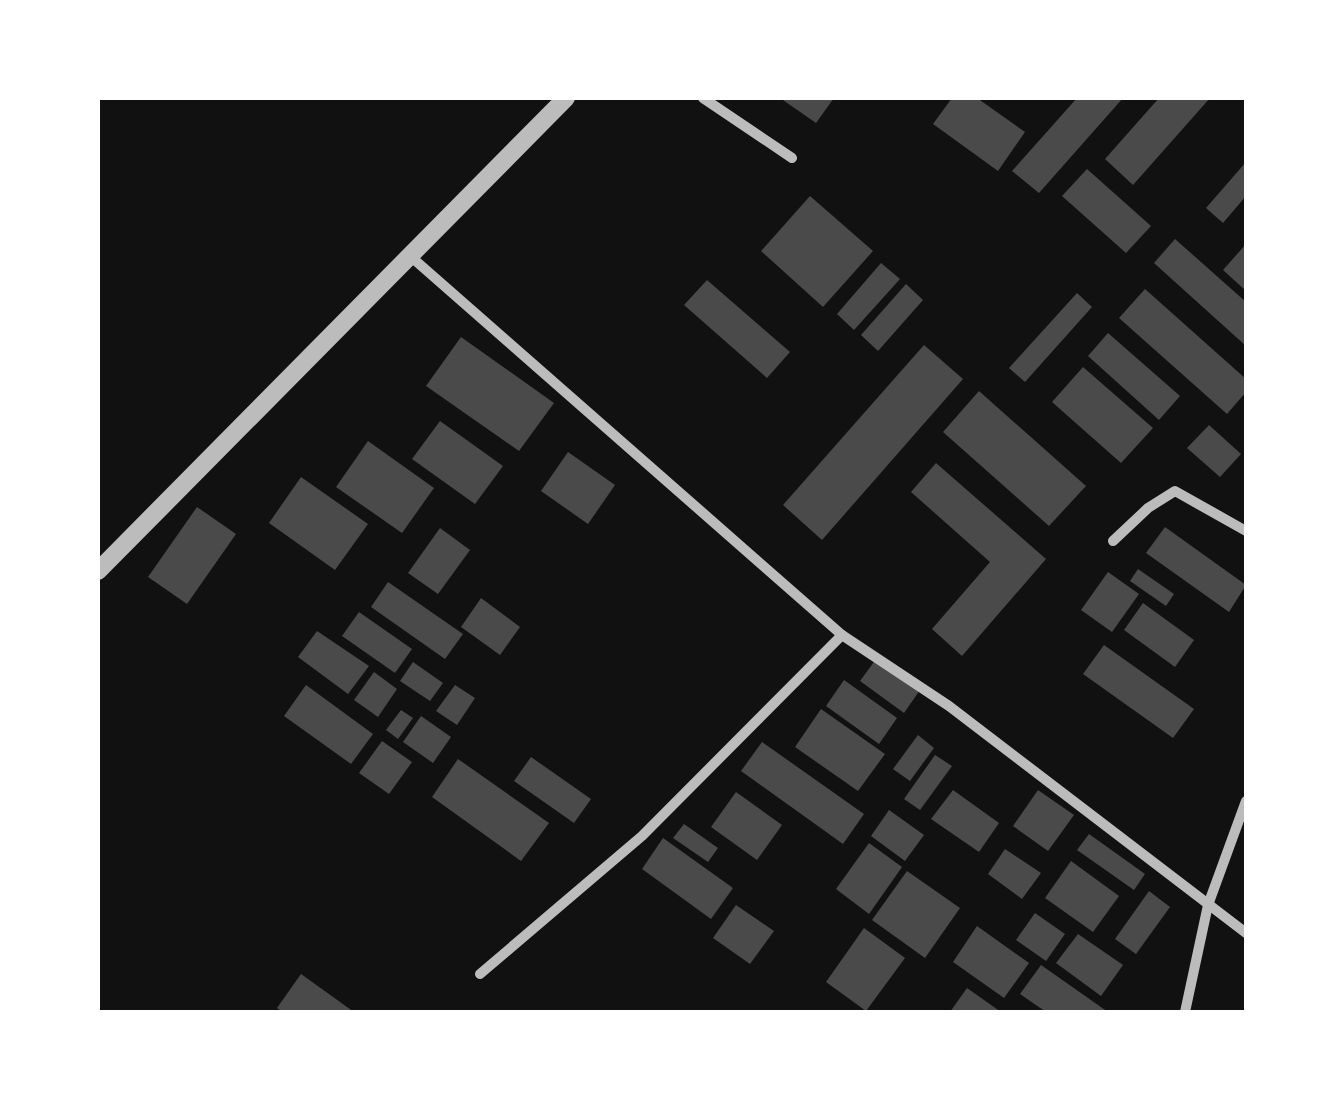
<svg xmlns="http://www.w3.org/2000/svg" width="1344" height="1110" font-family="'Fira Sans Condensed',sans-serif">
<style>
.building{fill:#4a4a4a}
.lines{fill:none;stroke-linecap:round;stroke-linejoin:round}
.minor{stroke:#bcbcbc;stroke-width:10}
.tertiary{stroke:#bcbcbc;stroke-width:18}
</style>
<rect width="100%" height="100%" fill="#111"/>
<g class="building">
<path d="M780,98H834L816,123Z"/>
<path d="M952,98H977L1025,132L998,171L933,124Z"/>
<path d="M1077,98H1123L1039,193L1012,171Z"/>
<path d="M1159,98H1210L1133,185L1105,159Z"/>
<path d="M1246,162V196L1223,223L1206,208Z"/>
<path d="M1087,169L1151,226L1126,253L1062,196Z"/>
<path d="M810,196L873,251L823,307L761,251Z"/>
<path d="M1175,239L1246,302V346L1154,263Z"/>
<path d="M1246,244V291L1223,270Z"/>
<path d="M881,263L900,279L854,330L837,314Z"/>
<path d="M707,280L790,352L767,378L684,305Z"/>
<path d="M906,284L923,300L878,351L861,335Z"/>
<path d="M1145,289L1246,379V392L1227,414L1119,318Z"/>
<path d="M1077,293L1092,307L1025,382L1009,368Z"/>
<path d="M1108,333L1180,396L1159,420L1088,356Z"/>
<path d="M461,337L554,403L519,451L426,386Z"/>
<path d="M924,345L963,379L822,540L783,505Z"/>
<path d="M1083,367L1153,428L1121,463L1052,402Z"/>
<path d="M979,391L1086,486L1049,526L943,432Z"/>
<path d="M440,421L503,466L475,504L412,459Z"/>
<path d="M1209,425L1241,454L1220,477L1187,448Z"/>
<path d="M368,441L434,488L402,533L336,487Z"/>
<path d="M568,452L615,485L588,524L541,491Z"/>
<path d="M936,463L1046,559L962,656L932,629L990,562L911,492Z"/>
<path d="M301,477L368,524L335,570L269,523Z"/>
<path d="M197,507L236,534L187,604L148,577Z"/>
<path d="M1165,527L1246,585L1229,612L1146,553Z"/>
<path d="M440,528L470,550L438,594L408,573Z"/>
<path d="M1138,569L1174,594L1166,606L1130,581Z"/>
<path d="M1108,572L1139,594L1112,632L1081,610Z"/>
<path d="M388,582L463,634L445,659L371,607Z"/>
<path d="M481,598L520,627L500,655L461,627Z"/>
<path d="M1143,603L1194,640L1175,667L1124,630Z"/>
<path d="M359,612L412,649L395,673L342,636Z"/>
<path d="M317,631L369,666L348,694L298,657Z"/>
<path d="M1104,645L1194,709L1173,738L1083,674Z"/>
<path d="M876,659L920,690L904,713L860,681Z"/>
<path d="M413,662L443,683L430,701L400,681Z"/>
<path d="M374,672L397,689L378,717L354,700Z"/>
<path d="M844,680L897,718L879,744L826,706Z"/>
<path d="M306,685L373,734L351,764L284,716Z"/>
<path d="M455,685L475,698L457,725L436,711Z"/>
<path d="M821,709L885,754L858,791L795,747Z"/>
<path d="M401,710L413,718L398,739L386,730Z"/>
<path d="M421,716L451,737L433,763L403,742Z"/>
<path d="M918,735L934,748L910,781L893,769Z"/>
<path d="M382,741L412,762L389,794L359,773Z"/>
<path d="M762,742L864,814L843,844L741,771Z"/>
<path d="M935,755L952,766L920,810L904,799Z"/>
<path d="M531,757L591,799L574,823L514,781Z"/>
<path d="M458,759L549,823L521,861L432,797Z"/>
<path d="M953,790L999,823L979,852L931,819Z"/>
<path d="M1038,790L1074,815L1048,851L1013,826Z"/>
<path d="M736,792L782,825L757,860L711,827Z"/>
<path d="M889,810L924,835L905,861L871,836Z"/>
<path d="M684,824L718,848L708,862L673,838Z"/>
<path d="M1089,834L1145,874L1134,890L1077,850Z"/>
<path d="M663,838L733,888L711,919L642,869Z"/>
<path d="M869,843L902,867L869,914L836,889Z"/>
<path d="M1005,849L1041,873L1022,899L988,874Z"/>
<path d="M1071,861L1119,896L1093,932L1045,898Z"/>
<path d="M907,871L960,908L925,958L872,920Z"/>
<path d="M1149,891L1170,907L1136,954L1115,939Z"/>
<path d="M736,905L774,931L750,964L713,938Z"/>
<path d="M1035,913L1065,934L1046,961L1016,940Z"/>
<path d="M977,926L1029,963L1004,998L953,962Z"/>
<path d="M864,928L905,958L866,1011L826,982Z"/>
<path d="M1078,934L1123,965L1101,996L1056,963Z"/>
<path d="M1041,965L1108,1012H1046L1020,994Z"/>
<path d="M301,974L354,1012H283L277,1008Z"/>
<path d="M967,988L1001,1012H950Z"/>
</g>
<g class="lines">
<g class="minor">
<path d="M703,98L792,158"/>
<path d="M409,255L842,635L949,706L1246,933"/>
<path d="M1113,541L1148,508L1175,491L1246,531"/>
<path d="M480,974L642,836L842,635"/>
<path d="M1185,1012L1208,905L1246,801"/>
</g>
<path class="tertiary" d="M98,571L566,98"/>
</g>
<rect width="1344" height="1110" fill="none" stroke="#ffffff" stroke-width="200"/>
</svg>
